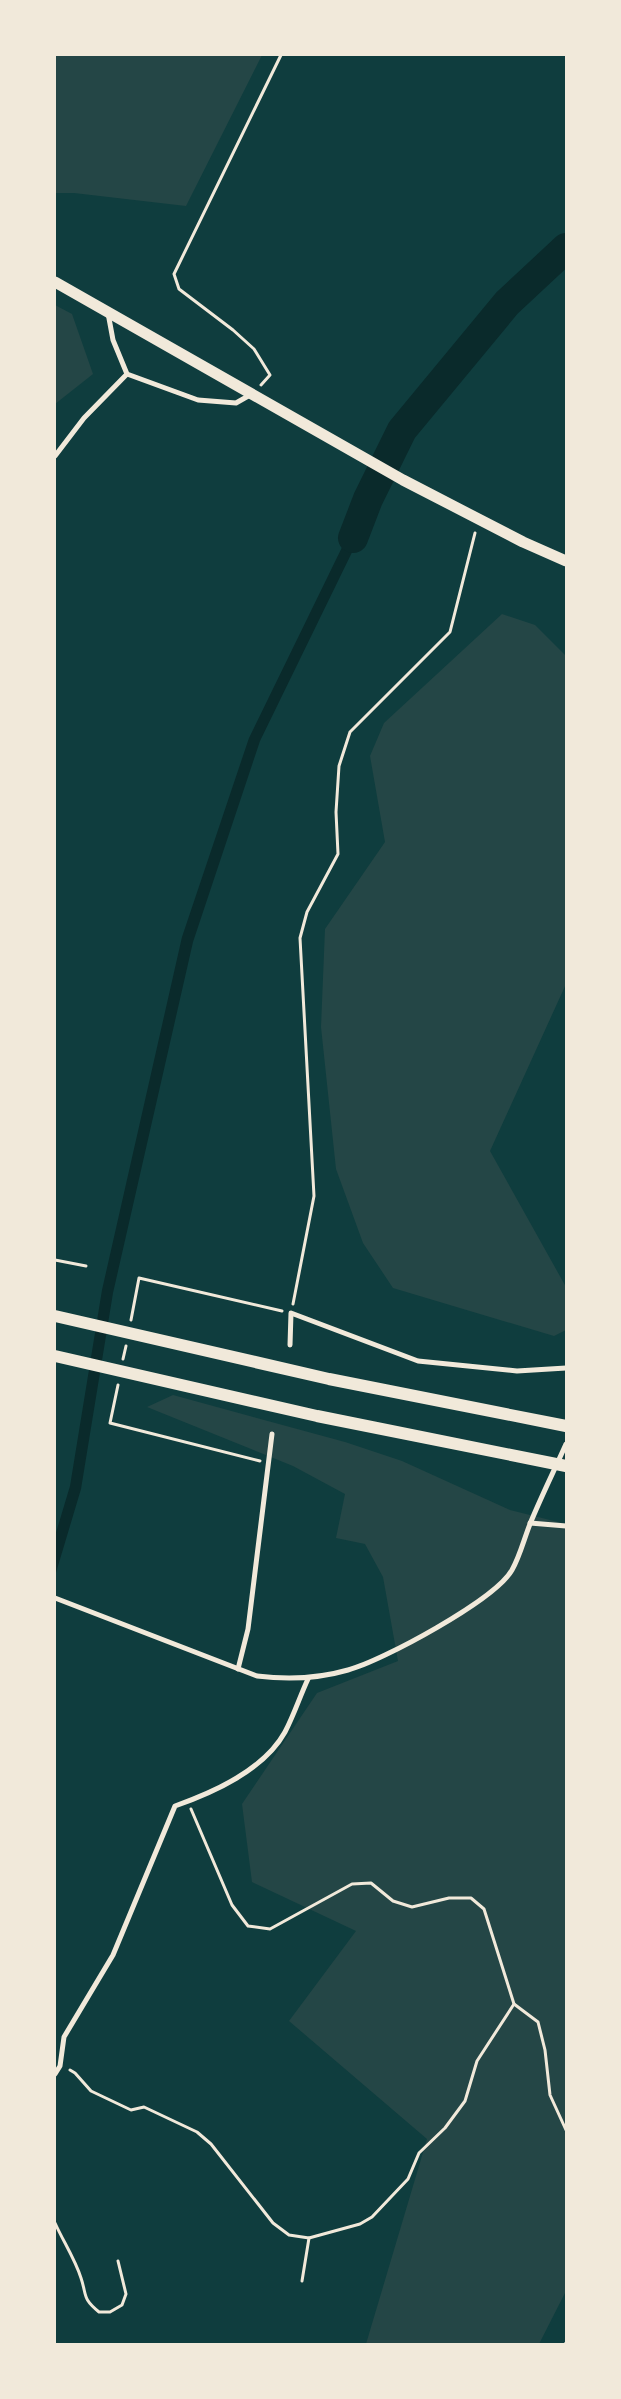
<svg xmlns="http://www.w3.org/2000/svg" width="621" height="2399" font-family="Arial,sans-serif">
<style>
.green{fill:#244646}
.water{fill:#0a2a2b}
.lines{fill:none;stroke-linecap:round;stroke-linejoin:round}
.river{stroke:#0a2a2b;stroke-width:30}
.path{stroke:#f1e9da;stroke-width:3}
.minor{stroke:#f1e9da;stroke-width:5}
.primary{stroke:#f1e9da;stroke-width:11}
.motorway{stroke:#f1e9da;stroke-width:12}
</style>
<rect width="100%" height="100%" fill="#0f3d3e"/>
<g class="green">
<path d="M55,55H262L186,206L74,193H55Z"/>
<path d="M55,305L72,314L93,374L55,404Z"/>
<path d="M502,614L535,625L566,656V984L490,1151L566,1287V1330L554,1336L393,1288L363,1243L336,1169L321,1027L325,929L385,842L370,756L384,723Z"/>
<path d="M173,1395L345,1442L402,1461L510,1510L566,1524V2291L539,2344H366L427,2139L289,2021L356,1931L252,1882L242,1804L317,1693L398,1661L383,1577L365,1544L336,1538L345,1494L293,1466L147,1407Z"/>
</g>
<path class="water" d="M362,497L374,502L358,540L260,741L193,942L113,1293L81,1489L55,1576V1536L70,1486L102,1290L182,937L249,738L348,535Z"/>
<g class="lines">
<path class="river" d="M353,538L368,499L402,430L507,303L566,248"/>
<g class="path">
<path d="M261,385L270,375L254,349L233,330L179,289L174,274L281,55"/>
<path d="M55,1260L86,1266"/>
<path d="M293,1304L314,1196L300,938L307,912L338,854L336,812L339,766L350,732L450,632L475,533"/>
<path d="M131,1320L139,1278L282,1311"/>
<path d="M123,1359L126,1346"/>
<path d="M118,1385L110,1423L260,1461"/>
<path d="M191,1809L232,1905L248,1926L270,1929L352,1884L371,1883L393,1901L412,1907L449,1898H471L484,1909L514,2004L538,2022L545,2050L550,2095L566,2130"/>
<path d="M70,2070L75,2073L91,2091L131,2110L144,2107L197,2132L211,2144L273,2223L289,2235L309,2238L360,2224L372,2217L408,2179L419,2153L445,2128L465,2101L477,2061L514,2004"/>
<path d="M55,2223C63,2241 75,2259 81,2278C87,2296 82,2298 99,2312H110L122,2305L126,2294L118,2261"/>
<path d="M302,2281L309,2238"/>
<path d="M565,2344L566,2343"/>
</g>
<g class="minor">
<path d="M108,313L113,340L127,374L198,400L236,403L250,395"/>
<path d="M55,456L84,418L127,374"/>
<path d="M290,1345L291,1313L418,1361L517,1371L566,1368"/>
<path d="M530,1523L566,1526"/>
<path d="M55,1598L257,1676C289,1680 317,1679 348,1670C382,1661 495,1600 512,1570C520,1556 524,1539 530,1524C541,1497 554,1471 566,1444"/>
<path d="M238,1669L248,1629L272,1434"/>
<path d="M55,2074L60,2066L64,2037L113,1955L175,1806C214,1792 264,1770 285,1732C294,1715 300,1696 308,1679"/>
</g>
<path class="primary" d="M55,282L403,480L523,542L566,561"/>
<g class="motorway">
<path d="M55,1316L329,1379L566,1426"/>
<path d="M55,1356L317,1416L566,1466"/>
</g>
</g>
<rect width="621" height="2399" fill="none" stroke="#f1e9da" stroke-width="112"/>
</svg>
